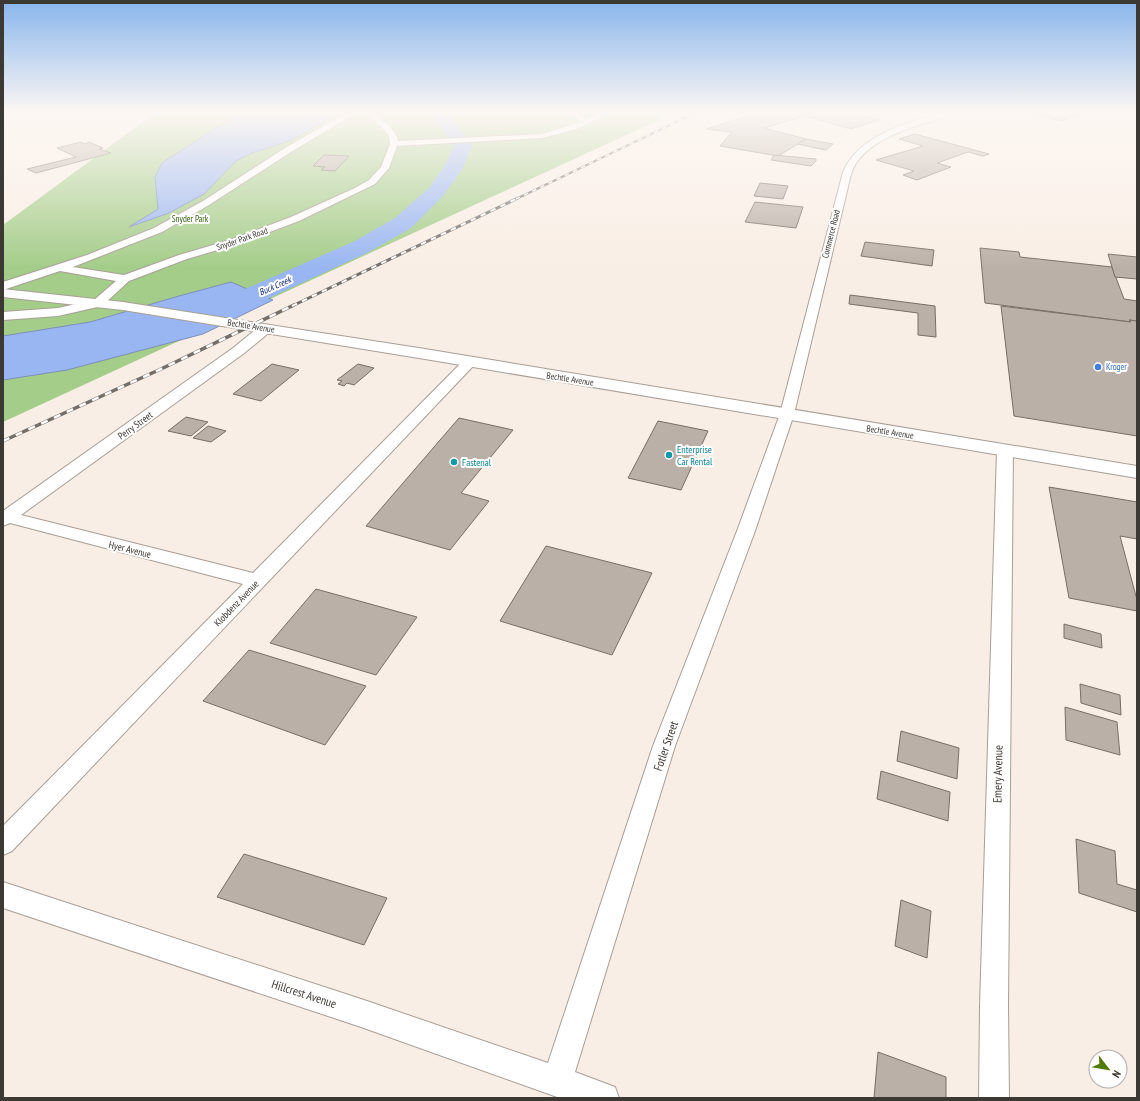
<svg xmlns="http://www.w3.org/2000/svg" width="1140" height="1101" font-family="'PT Sans Narrow',sans-serif">
<style>
.green{fill:#a4cd89}
.water{fill:#99b6f2;stroke:#7d90b9}
.lines{fill:none;stroke-linecap:round;stroke-linejoin:round}
.river{fill:#99b6f2;fill-rule:evenodd}
.building{fill:#bbb0a7;stroke:#786e66}
.pedestrian-casing{stroke:#a89e95;stroke-width:2}
.minor-casing{stroke:#a89e95;stroke-width:2}
.secondary-casing{stroke:#a89e95;stroke-width:2}
.pedestrian{fill:#fff;fill-rule:evenodd}
.minor{fill:#fff;fill-rule:evenodd}
.secondary{fill:#fff;fill-rule:evenodd}
.rail-far2-casing{stroke:#746e69;stroke-width:2}
.rail-far1-casing{stroke:#746e69;stroke-width:3}
.rail-casing{stroke:#746e69;stroke-width:3.5}
.rail-far2{stroke:#fefefe;stroke-width:1.5;stroke-dasharray:4.5;stroke-linecap:butt}
.rail-far1{stroke:#fefefe;stroke-width:2;stroke-dasharray:5.5;stroke-linecap:butt}
.rail{stroke:#fefefe;stroke-width:2.5;stroke-dasharray:7;stroke-linecap:butt}
.shop-dot{fill:#3f7fe0;stroke:#fefefe;stroke-width:1.5}
.culture-dot{fill:#0f9aa8;stroke:#fefefe;stroke-width:1.5}
.labels{text-anchor:middle;stroke-width:4;stroke-linejoin:round;paint-order:stroke}
.far-park-label{font-size:9px;fill:#355d0d;stroke:#fefefe}
.far-street-label{font-size:9px;fill:#3c3834;stroke:#fefefe}
.far-water-label{font-size:9px;font-style:italic;fill:#031d6f;stroke:#fefefe}
.far-shop-label{font-size:9px;fill:#366cbe;stroke:#fefefe;text-anchor:start}
.street-label{font-size:10px;fill:#3c3834;stroke:#fefefe}
.culture-label{font-size:10px;fill:#0d838f;stroke:#fefefe;text-anchor:start}
.near-street-label{font-size:12px;fill:#3c3834;stroke:#fefefe}
</style>
<rect width="100%" height="100%" fill="#f9eee5"/>
<path class="green" d="M155,113H674L3,422V225Z"/>
<g class="water">
<path d="M239,113H338L292,140L252,153L236,161L204,194L169,213L129,227L158,209L155,177L162,163Z"/>
<path d="M231,282L273,300L203,334L67,370L3,380V336L90,322L179,296Z"/>
</g>
<g class="lines">
<path class="river" d="M433,113H449L450,117L472,146L463,168L443,196L411,228L369,252L254,305L207,318L198,316L194,310L198,304L236,293L353,242L395,218L429,188L444,167L454,146L434,118Z"/>
</g>
<g class="building">
<path d="M757,113H853L879,120L851,129L805,116L764,128L806,139L778,156L720,146L732,132L706,129Z"/>
<path d="M1031,113H1082L1062,121Z"/>
<path d="M915,134L989,154L983,156L968,152L937,163L951,167L917,180L903,175L914,171L876,160L923,146L899,139Z"/>
<path d="M806,139L833,144L826,150L797,144Z"/>
<path d="M81,142L85,144L89,142L103,148L99,149L111,153L36,173L27,169L76,157L57,148Z"/>
<path d="M324,155L349,156L335,171L321,170L325,167L313,166Z"/>
<path d="M774,155L816,159V161L811,166L771,160Z"/>
<path d="M760,183L788,186L783,199L754,196Z"/>
<path d="M755,202L803,207L796,228L745,222Z"/>
<path d="M865,242L934,250L932,266L861,256Z"/>
<path d="M980,248L1019,252L1020,257L1112,267L1124,299L1137,301V321L1129,320L1131,322L985,303Z"/>
<path d="M1108,254L1137,257V279L1115,277Z"/>
<path d="M850,295L935,306L936,337L918,335V313L849,304Z"/>
<path d="M1001,306L1131,322L1129,320L1137,321V436L1014,416Z"/>
<path d="M272,364L299,370L261,401L233,394Z"/>
<path d="M358,364L374,368L354,385L347,383L344,386L338,384L342,381L337,380Z"/>
<path d="M186,417L208,422L191,436L168,431Z"/>
<path d="M459,418L513,430L461,493L489,501L450,550L366,526Z"/>
<path d="M658,421L708,431L681,490L628,478Z"/>
<path d="M208,426L226,431L211,442L193,438Z"/>
<path d="M1049,487L1137,502V539L1120,536L1137,600V611L1069,598Z"/>
<path d="M546,546L652,573L612,655L500,621Z"/>
<path d="M316,589L417,617L376,675L270,643Z"/>
<path d="M1064,624L1101,634L1102,648L1064,638Z"/>
<path d="M249,650L366,686L325,745L203,701Z"/>
<path d="M1080,684L1120,695L1121,715L1081,703Z"/>
<path d="M1065,707L1117,722L1120,755L1066,740Z"/>
<path d="M901,731L959,748L957,779L897,761Z"/>
<path d="M881,771L950,792L948,821L877,799Z"/>
<path d="M1076,839L1115,851L1117,884L1137,890V912L1079,893Z"/>
<path d="M244,854L387,898L364,945L217,897Z"/>
<path d="M901,900L931,911L927,958L895,946Z"/>
<path d="M878,1052L946,1077V1098H874Z"/>
</g>
<g class="lines">
<defs>
<path id="pedestrian" d="M570,113H577L588,122L583,123Z"/>
<g id="minor">
<path d="M138,113H151L147,115Z"/>
<path d="M346,113H356L291,152L209,205L162,232L73,267L124,275L179,255L230,240L291,217L355,188L369,180L381,167L390,144L389,136L385,131L366,113H375C384,121 396,129 398,141L542,134L571,125L599,113H610L577,129L542,138L397,146L389,168L375,184L299,221L238,244L187,259L129,281L102,306L58,316L3,320V312L58,308L94,300L116,281L60,271L3,290V282L87,255L154,228L203,201L285,148Z"/>
<path d="M941,113H954C947,118 936,120 928,122C900,131 861,144 851,174L794,414L755,531L675,746L575,1072L615,1087L619,1098H560L361,1027L3,908V882L361,999L548,1063L653,746L737,531L780,414L843,172C859,135 905,124 941,113Z"/>
<path d="M265,325L270,326L271,329L270,332L243,354L21,515L253,573L465,359H475L477,362L12,851L3,855V826L243,584L10,523L3,526V511L233,348L260,326Z"/>
<path d="M1005,445L1011,447L1013,450L1008,1006L1009,1098H979L980,1006L997,450L999,447Z"/>
</g>
<path id="secondary" d="M3,289L123,302L425,349L1137,466V478L425,359L123,310L3,297Z"/>
</defs>
<use href="#pedestrian" class="pedestrian-casing"/>
<use href="#minor" class="minor-casing"/>
<use href="#secondary" class="secondary-casing"/>
<use href="#pedestrian" class="pedestrian"/>
<use href="#minor" class="minor"/>
<use href="#secondary" class="secondary"/>
<defs>
<path id="rail-far2" d="M516,199L695,113"/>
<path id="rail-far1" d="M292,306L518,198"/>
<path id="rail" d="M3,441L161,369L294,305"/>
</defs>
<use href="#rail-far2" class="rail-far2-casing"/>
<use href="#rail-far1" class="rail-far1-casing"/>
<use href="#rail" class="rail-casing"/>
<use href="#rail-far2" class="rail-far2"/>
<use href="#rail-far1" class="rail-far1"/>
<use href="#rail" class="rail"/>
</g>
<linearGradient id="sky" x2="0" y2="1"><stop stop-color="#88b5ec"/><stop offset="0.42" stop-color="#fcf7f3"/><stop offset="1" stop-color="#fcf7f3" stop-opacity="0"/></linearGradient>
<rect width="1140" height="268" fill="url(#sky)"/>
<circle class="shop-dot" cx="1098" cy="367" r="4"/>
<g class="culture-dot">
<circle cx="669" cy="455" r="4"/>
<circle cx="454" cy="462" r="4"/>
</g>
<g class="labels">
<g class="far-park-label">
<text x="190" y="222">Snyder Park</text>
</g>
<g class="far-street-label">
<text transform="translate(831 234) rotate(-76)" y="3">Commerce Road</text>
<text transform="translate(242 239) rotate(-19)" y="3">Snyder Park Road</text>
<text transform="translate(251 326) rotate(9)" y="3">Bechtle Avenue</text>
<text transform="translate(570 379) rotate(9)" y="3">Bechtle Avenue</text>
<text transform="translate(890 432) rotate(9)" y="3">Bechtle Avenue</text>
</g>
<g class="far-water-label">
<text transform="translate(275 286) rotate(-24)" y="3">Buck Creek</text>
</g>
<g class="far-shop-label">
<text x="1106" y="370">Kroger</text>
</g>
<g class="street-label">
<text transform="translate(135 425) rotate(-36)" y="4">Perry Street</text>
<text transform="translate(130 549) rotate(14)" y="4">Hyer Avenue</text>
<text transform="translate(236 603) rotate(-46)" y="4">Klobdenz Avenue</text>
</g>
<g class="culture-label">
<text x="677" y="453">Enterprise<tspan x="677" dy="12">Car Rental</tspan></text>
<text x="462" y="466">Fastenal</text>
</g>
<g class="near-street-label">
<text transform="translate(666 746) rotate(-71)" y="4">Fotler Street</text>
<text transform="translate(998 774) rotate(-89)" y="4">Emery Avenue</text>
<text transform="translate(304 994) rotate(18)" y="4">Hillcrest Avenue</text>
</g>
</g>
<rect width="1140" height="1101" fill="none" stroke="#3c3834" stroke-width="8"/>
<g transform="translate(1108 1069) rotate(121)"><circle r="19" fill="#fefefe" stroke="#b0afad"/>
<path d="M0-3L7 15L0 10L-7 15Z" fill="#4f7c00"/>
<text y="-6" font-size="11" font-weight="bold" text-anchor="middle" fill="#3c3834">N</text>
</g>
</svg>
